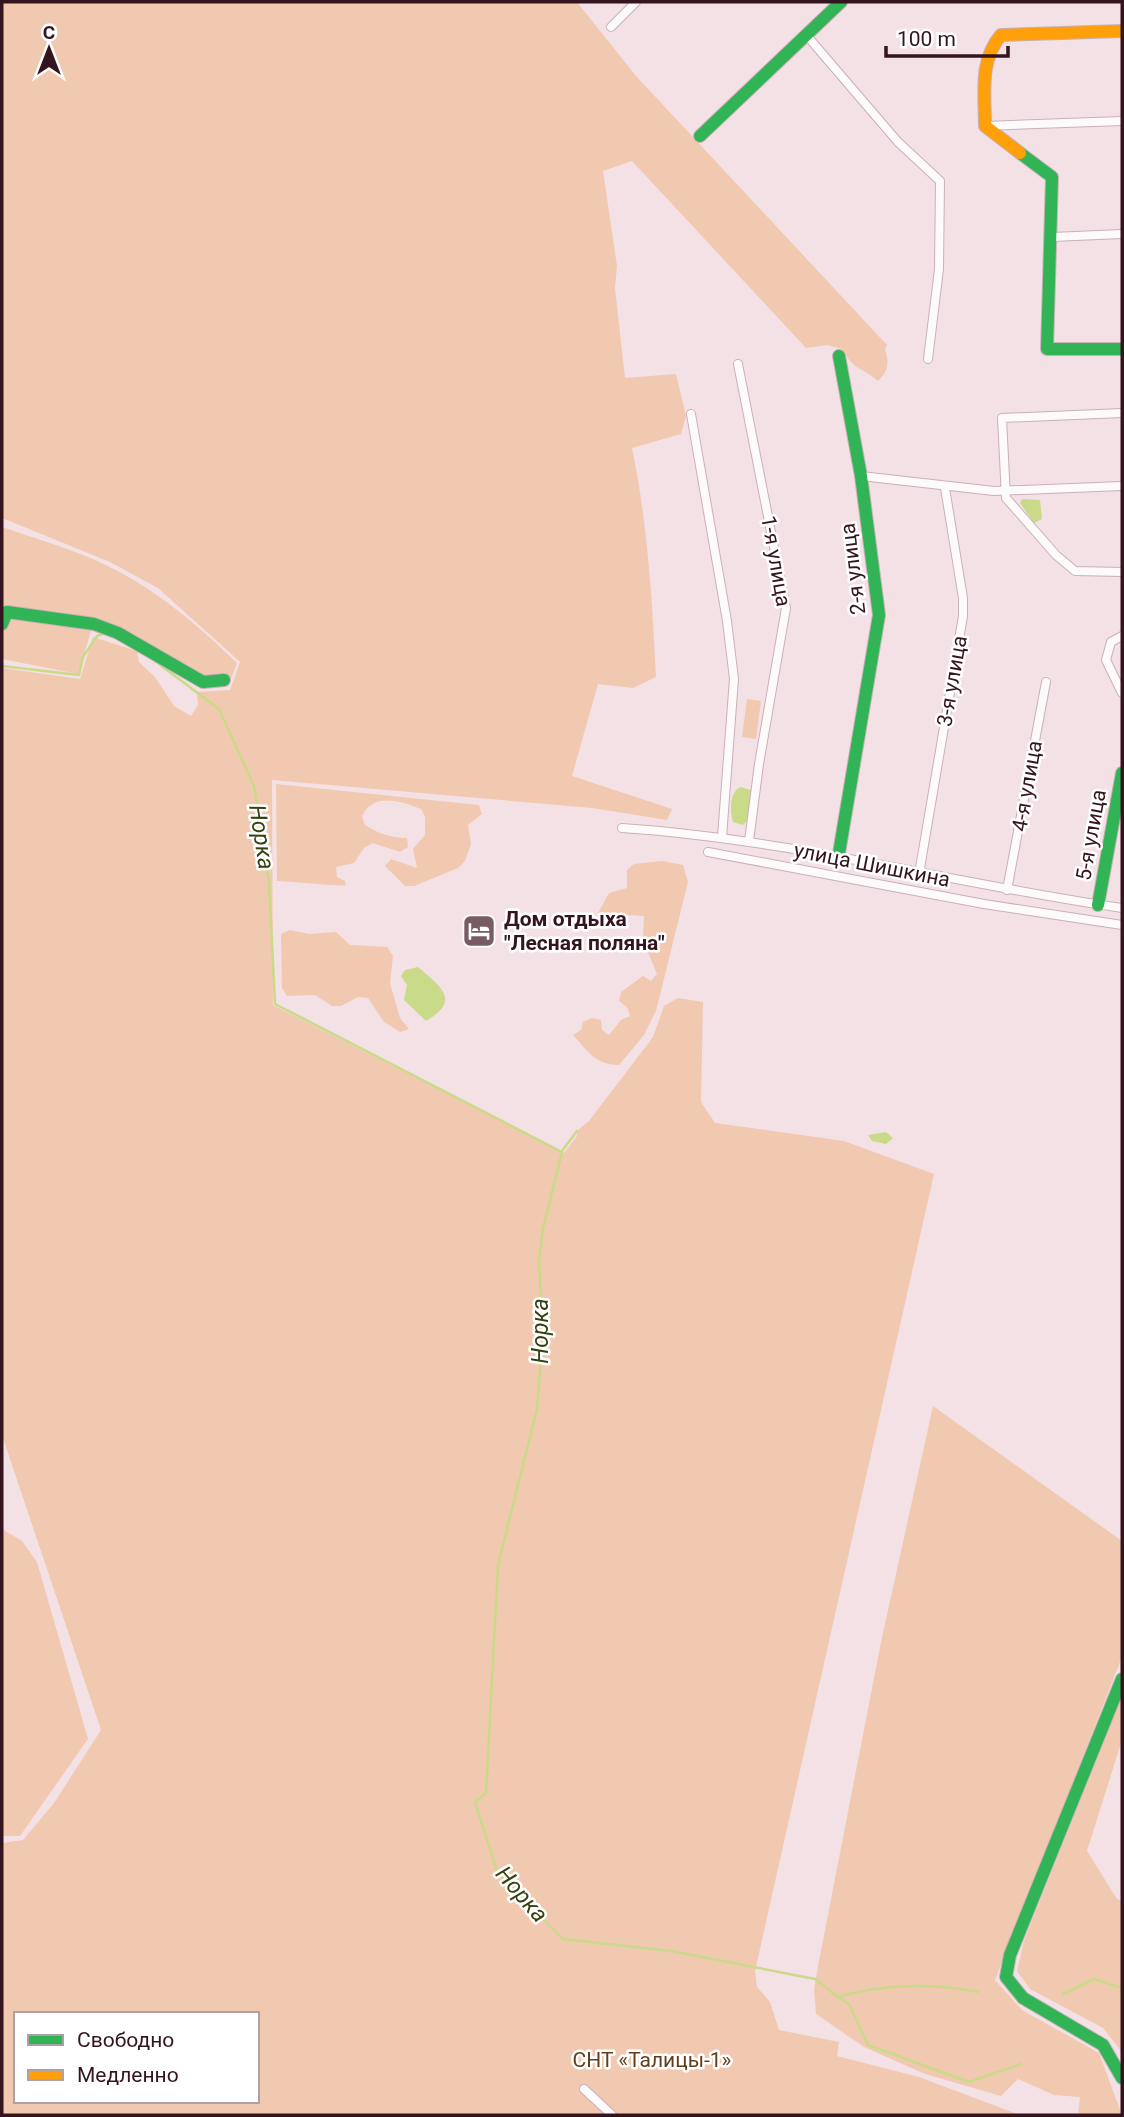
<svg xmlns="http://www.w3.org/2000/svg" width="1124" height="2117" font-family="Roboto,sans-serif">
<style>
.green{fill:#f1c9b0;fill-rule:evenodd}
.water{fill:#c9da89}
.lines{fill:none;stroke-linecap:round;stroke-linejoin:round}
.stream{stroke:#c9da89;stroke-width:2.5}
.street-casing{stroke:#c9b1b7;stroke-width:10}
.fast-casing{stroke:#c9b1b7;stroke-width:14}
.slow-casing{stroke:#c9b1b7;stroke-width:14}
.street{stroke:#fdfafb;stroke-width:8}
.fast{stroke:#30b455;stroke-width:12}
.slow{stroke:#ff9f0a;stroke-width:12}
.labels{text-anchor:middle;stroke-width:5;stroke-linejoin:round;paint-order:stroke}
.street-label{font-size:21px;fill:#34151f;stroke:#fff}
.poi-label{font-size:21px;font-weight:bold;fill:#34151f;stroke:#fff;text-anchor:start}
.park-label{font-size:21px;fill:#613d19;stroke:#fff}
.water-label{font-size:23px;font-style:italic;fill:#33400f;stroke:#fff}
</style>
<rect width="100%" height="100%" fill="#f4e1e5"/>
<g class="green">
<path d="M2,2H577L636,76L887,345L885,349C889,364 889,370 878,381C861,366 855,372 842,349L827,345L806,348L632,161L603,171L617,266L615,288L625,378L676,374L686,416L681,434L632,448C648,525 652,599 656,677L633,688L598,684L572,776L672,809L667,820L592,808L272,780L273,1005L564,1153L577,1136V1131L589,1121L653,1037L664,1006L678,998L703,1002L701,1102L715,1123L844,1141L934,1174L755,1971L757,1987L770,2002L779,2030L839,2042L837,2056L919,2077L1020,2115H2V1843L23,1840L54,1803L101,1730L2,1435V668L80,679L93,637L137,651L139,662L155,677L174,706L191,716L198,705L197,692L230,690L240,662L158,588L110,562L2,518ZM16,2014H257V2101H16Z"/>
<path d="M2,527C37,539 75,550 108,566C157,590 199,626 237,663L228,686L201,685L121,639L91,631L78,674L2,659Z"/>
<path d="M747,699L761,701L756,739L742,737Z"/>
<path d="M276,784L479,805L482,814L468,825L471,844L465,861L458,868L414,886H405L385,866L391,859L417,868L413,849L425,835V817L421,809C401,801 373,792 362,816L365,825C377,833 392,838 407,838L408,847L400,852L373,843L364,848L354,863L336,867L337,877L345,881L346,885C340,887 290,881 277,881Z"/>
<path d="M662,861L683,865L688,882L656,1011L644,1035L619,1065C595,1065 587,1050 573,1035L581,1030L583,1022L592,1018L601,1020L602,1030L609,1035L621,1020L630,1016L627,1007L619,1001L621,992L643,976L651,981L657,974L643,940L644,916L598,913L609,893L627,888V870L634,864Z"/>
<path d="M290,930L309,934L336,932L350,945L387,947L393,956L390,983L400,1018L409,1029L400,1032L384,1022L368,998L358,997L341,1006H332L315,995L287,996L282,988L281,934Z"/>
<path d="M933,1406L1122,1541V1657L995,1980L1022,2010L1099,2053L1122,2115H1078L1080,2097L1054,2095L1018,2079L1001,2096L925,2074L864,2047L816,2014L814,1989L819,1961L881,1642Z"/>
<path d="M2,1529L22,1541L37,1562L88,1739L20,1836H2Z"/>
<path d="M1122,1696V1740L1087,1851L1117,1899L1122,1901V2052L1103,2028L1030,1989L1017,1971L1024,1941Z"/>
</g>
<g class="water">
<path d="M1022,499L1040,500L1042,519L1034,523L1020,503Z"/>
<path d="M740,787L751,790L747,821L743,825L733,822C730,810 729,794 740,787Z"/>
<path d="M418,967C440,986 462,1000 426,1021L404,1000L407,985L401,976L405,970Z"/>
<path d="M886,1132L893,1138L886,1144L872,1141L868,1135Z"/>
</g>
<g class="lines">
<g class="stream">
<path d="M155,661L219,709L254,786L269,883L275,1004L562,1152L543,1229L539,1262L543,1334L537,1409L498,1565L486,1793L475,1802L497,1871L563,1939L671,1951L815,1979L838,1997C883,1984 933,1983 978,1992"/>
<path d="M2,666L79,675L83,657L97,636L103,634"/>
<path d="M562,1151L577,1131"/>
<path d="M1063,1994L1094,1979L1122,1988"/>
<path d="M838,1997L849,2004L868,2045L969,2082L1021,2064"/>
</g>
<defs>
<g id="street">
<path d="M611,27L636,2"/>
<path d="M808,37L898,142L940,181L939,269L928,359"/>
<path d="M985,126L1122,121"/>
<path d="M1052,237L1122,234"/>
<path d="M738,364L786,608L759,764L749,841"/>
<path d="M1122,413L1002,418L1006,498L1056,555L1075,571L1122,572"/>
<path d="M691,414L727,621L734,679L722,837"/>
<path d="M861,476L994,491L1122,486"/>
<path d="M1122,636L1111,642L1106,660L1122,693"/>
<path d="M622,828C789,839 956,884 1122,908"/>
<path d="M708,852L984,904L1122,925"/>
<path d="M919,874L963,616V598L945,488"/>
<path d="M1007,890L1046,682"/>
<path d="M584,2089L612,2115"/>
</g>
<g id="fast">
<path d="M700,136L841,2"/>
<path d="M1020,153L1052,177L1047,349H1122"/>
<path d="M2,624L7,612L94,624L118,633L203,682L224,680"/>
<path d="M838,859L879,615L861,476L839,356"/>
<path d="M1098,905L1122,773"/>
<path d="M1122,1679L1010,1955L1006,1977L1023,1998L1103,2045L1122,2078"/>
</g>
<path id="slow" d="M1020,153L985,126C985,93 979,61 1001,35L1122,31"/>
</defs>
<use href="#street" class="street-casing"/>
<use href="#fast" class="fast-casing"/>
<use href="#slow" class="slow-casing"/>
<use href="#street" class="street"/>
<use href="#fast" class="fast"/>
<use href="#slow" class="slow"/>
</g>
<defs>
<symbol id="hotel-square" viewBox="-11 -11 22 22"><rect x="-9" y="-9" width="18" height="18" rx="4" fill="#775c64" stroke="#fff"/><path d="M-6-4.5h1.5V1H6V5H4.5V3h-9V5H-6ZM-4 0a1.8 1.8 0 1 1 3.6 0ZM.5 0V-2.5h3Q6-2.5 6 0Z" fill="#fff"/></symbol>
</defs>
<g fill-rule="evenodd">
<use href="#hotel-square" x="460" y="912" width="38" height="38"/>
</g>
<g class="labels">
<g class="street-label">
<text transform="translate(776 561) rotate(80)" y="7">1-я улица</text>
<text transform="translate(853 569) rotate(-97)" y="7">2-я улица</text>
<text transform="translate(952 681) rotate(-80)" y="7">3-я улица</text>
<text transform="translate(1027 786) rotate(-80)" y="7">4-я улица</text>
<text transform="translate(1091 835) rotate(-80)" y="7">5-я улица</text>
<text transform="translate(872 865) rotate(11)" y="7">улица Шишкина</text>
</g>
<g class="poi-label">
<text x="504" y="926">Дом отдыха<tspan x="504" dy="24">"Лесная поляна"</tspan></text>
</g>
<g class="park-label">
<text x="652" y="2067">СНТ «Талицы-1»</text>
</g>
<g class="water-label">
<text transform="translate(262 837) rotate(81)" y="8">Норка</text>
<text transform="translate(540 1331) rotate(-90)" y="8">Норка</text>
<text transform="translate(522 1894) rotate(49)" y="8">Норка</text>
</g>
</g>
<rect width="1124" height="2117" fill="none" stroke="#34151f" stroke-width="7"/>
<rect x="14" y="2012" width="245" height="91" fill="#ffffff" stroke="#aea1a5" stroke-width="2"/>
<rect x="28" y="2035" width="35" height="10" fill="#30b455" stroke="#aea1a5" stroke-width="2"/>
<text x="77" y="2047" font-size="21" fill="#34151f">Свободно</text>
<rect x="28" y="2070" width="35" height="10" fill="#ff9f0a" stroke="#aea1a5" stroke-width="2"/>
<text x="77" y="2082" font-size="21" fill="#34151f">Медленно</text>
<g transform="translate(49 49)" stroke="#ffffff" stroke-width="5" paint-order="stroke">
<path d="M0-5L12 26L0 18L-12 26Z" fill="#34151f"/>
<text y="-10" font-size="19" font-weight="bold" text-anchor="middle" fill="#34151f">С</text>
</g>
<path d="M886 46v10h122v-10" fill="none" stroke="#34151f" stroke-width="3.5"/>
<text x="897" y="46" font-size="21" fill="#34151f" stroke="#ffffff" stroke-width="5" paint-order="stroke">100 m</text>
</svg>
